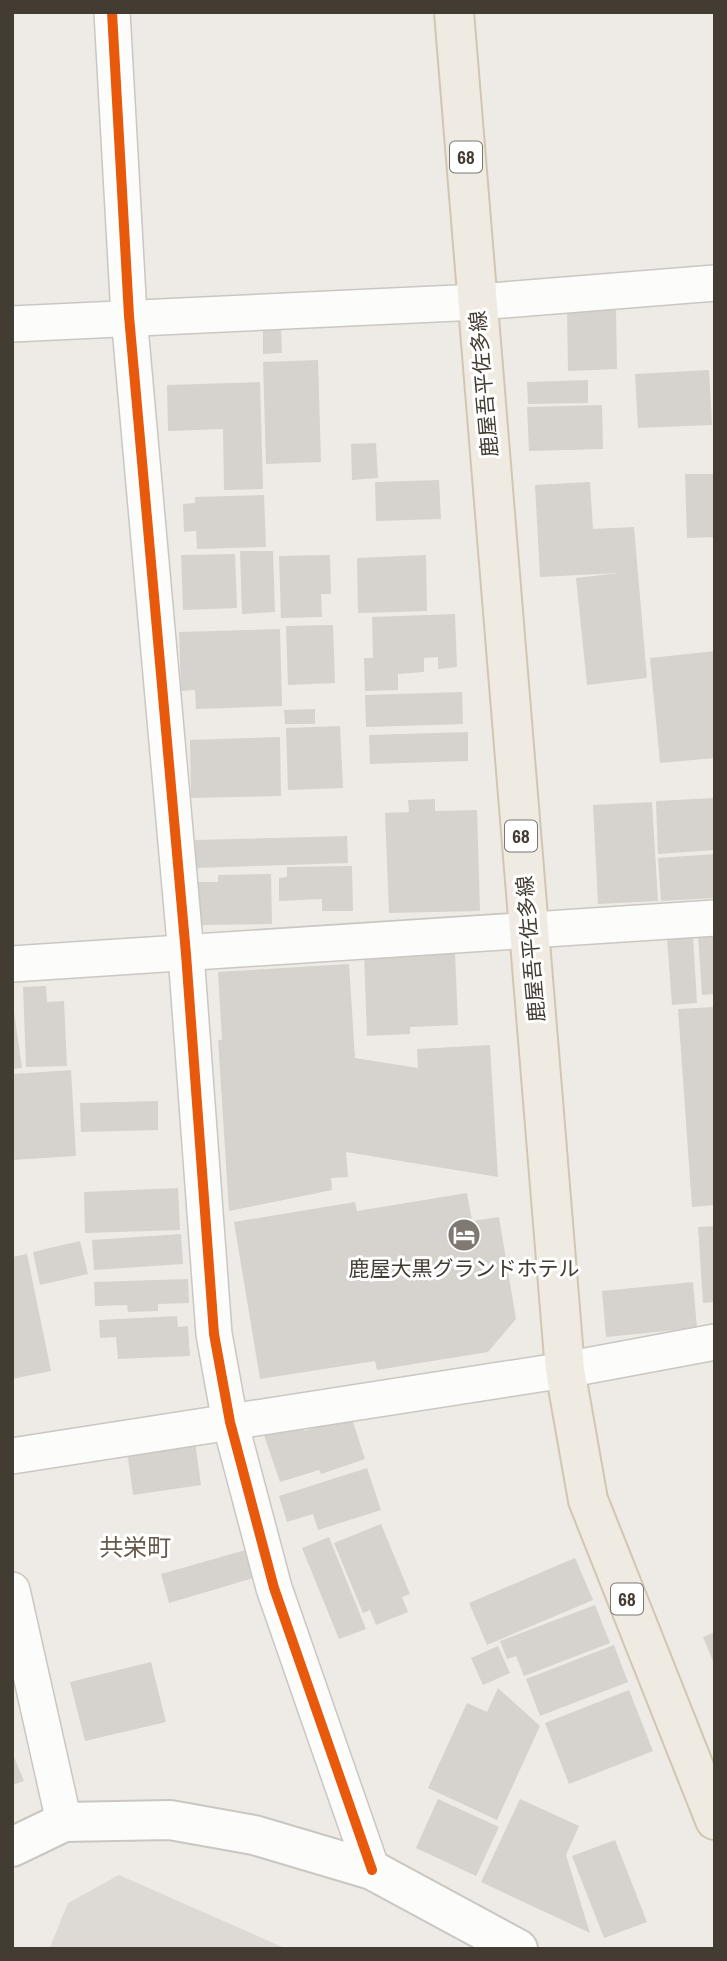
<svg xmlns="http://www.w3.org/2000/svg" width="727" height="1961" font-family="'Archivo Narrow','Noto Sans JP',sans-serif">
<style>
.parking{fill:#dddad6}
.building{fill:#d6d2cd}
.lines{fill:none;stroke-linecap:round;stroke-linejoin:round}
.minor-casing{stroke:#cac7c2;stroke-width:38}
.tertiary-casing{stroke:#cac7c2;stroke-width:42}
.primary-casing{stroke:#d1c6b2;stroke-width:42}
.minor{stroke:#fcfcfb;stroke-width:35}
.tertiary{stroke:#fcfcfb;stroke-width:38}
.primary{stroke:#f0ebe2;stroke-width:38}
.cycleway-casing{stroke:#fff;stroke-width:15}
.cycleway{stroke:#e8590c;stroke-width:10}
.labels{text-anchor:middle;stroke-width:6;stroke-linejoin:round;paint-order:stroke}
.shield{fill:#fff;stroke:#7b7670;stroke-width:2}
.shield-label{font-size:19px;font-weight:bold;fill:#433c33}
.street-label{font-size:21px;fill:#433c33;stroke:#fff}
.poi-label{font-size:21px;fill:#433c33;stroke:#fff}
.quarter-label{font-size:24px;fill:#675949;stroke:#fff}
</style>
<rect width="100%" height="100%" fill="#eeebe6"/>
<path class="parking" d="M119,1875L287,1949L50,1947L68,1903Z"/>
<g class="building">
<path d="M616,310L617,369L568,371L567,311Z"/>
<path d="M281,329L282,353L263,354V330Z"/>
<path d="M318,360L321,462L266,464L263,362Z"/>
<path d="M709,370L712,425L638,428L635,374Z"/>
<path d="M588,380V403L528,404L527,382Z"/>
<path d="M260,382L263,489L224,490L223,429L168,431L167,385Z"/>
<path d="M602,405L603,449L529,451L527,407Z"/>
<path d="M376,443L378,478L352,480L351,444Z"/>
<path d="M685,474H715V537L687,538Z"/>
<path d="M439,480L441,519L376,521L375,482Z"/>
<path d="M590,482L593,529L634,527L647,678L587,685L576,578L619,573L540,577L535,485Z"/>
<path d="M264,495L266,547L197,549L196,531L184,532L183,504L195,503V497Z"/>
<path d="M240,551H273L275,612L242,614Z"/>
<path d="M235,554L237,608L183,610L181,555Z"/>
<path d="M330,555L331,594H321L322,617L281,618L279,556Z"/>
<path d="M426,555L427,611L358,613L357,558Z"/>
<path d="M455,614L457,667L438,669V657L424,658V672L398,674V690L365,691L364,658H373L372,617Z"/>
<path d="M333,625L335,683L288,685L286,626Z"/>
<path d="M280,629L282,706L196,709L195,690L181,691L179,632Z"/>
<path d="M715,651V758L660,763L650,658Z"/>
<path d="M462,692L463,724L366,727L365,695Z"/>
<path d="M315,709V724H285L284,710Z"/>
<path d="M340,726L343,788L288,790L286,728Z"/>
<path d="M468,732V761L370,764L369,735Z"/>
<path d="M280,737L281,796L191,798L190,740Z"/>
<path d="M715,798V850L658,854L656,801Z"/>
<path d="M435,799V811L477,810L480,911L389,913L385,813L409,812L408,800Z"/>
<path d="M652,802L658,901L598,904L593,805Z"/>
<path d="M347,836L348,863L196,868L195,840Z"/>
<path d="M715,854V898L661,901L658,858Z"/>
<path d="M352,866L353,911H322V899L279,901V878L287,877V867Z"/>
<path d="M271,874L272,924L198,925L196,882H218V875Z"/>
<path d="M715,934V994L702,995L698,935Z"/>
<path d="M693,936L697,1003L672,1005L667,938Z"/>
<path d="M455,951L458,1025L410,1027V1034L367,1036L364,954Z"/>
<path d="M349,964L355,1058L418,1068L417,1049L490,1045L498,1177L346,1152L348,1177L331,1178L332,1190L229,1211L218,1040H222L218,972Z"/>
<path d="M46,986L47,1002L64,1001L67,1066L26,1067L23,987Z"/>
<path d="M12,997L22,1068L12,1069Z"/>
<path d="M715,1007V1205L692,1207L678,1009Z"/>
<path d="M71,1070L76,1156L12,1160V1074Z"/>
<path d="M158,1101V1130L81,1132L80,1103Z"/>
<path d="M178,1188L180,1230L85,1233L84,1192Z"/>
<path d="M467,1193L472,1221L499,1217L516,1319L488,1352L377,1370L375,1361L260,1379L234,1222L355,1202L357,1211Z"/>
<path d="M715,1226V1302L703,1303L698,1227Z"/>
<path d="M181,1234L183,1264L94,1270L92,1240Z"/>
<path d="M80,1241L88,1274L40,1285L33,1252Z"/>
<path d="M27,1254L51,1371L12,1379V1257Z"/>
<path d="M188,1279L189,1303L158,1304V1311L128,1312L127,1305L95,1306L94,1282Z"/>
<path d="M693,1282L697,1328L606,1337L602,1291Z"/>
<path d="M177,1316L178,1327L188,1326L190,1356L118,1359L116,1337L100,1338L99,1320Z"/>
<path d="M351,1416L365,1459L321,1474L319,1470L280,1482L264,1435L301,1423L304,1431Z"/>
<path d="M195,1441L201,1485L133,1495L127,1451Z"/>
<path d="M367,1468L381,1510L318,1530L313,1514L287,1522L279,1496Z"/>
<path d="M381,1524L410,1594L402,1597L408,1612L376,1625L370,1610L363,1613L334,1543Z"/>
<path d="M329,1537L366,1629L339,1639L302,1548Z"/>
<path d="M249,1549L257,1577L169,1603L161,1574Z"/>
<path d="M575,1558L593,1600L487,1645L469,1603Z"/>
<path d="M595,1605L610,1643L524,1676L516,1656L507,1659L500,1641Z"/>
<path d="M715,1632V1666L703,1637Z"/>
<path d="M614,1645L628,1682L540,1716L526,1679Z"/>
<path d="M498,1646L510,1673L483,1685L471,1658Z"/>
<path d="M151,1662L166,1722L85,1741L70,1682Z"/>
<path d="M498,1688L540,1726L497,1820L428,1788L467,1703L487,1712Z"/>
<path d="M629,1690L653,1751L569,1784L545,1723Z"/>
<path d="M12,1752L24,1781L12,1785Z"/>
<path d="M438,1799L499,1827L476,1876L416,1848Z"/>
<path d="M520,1799L579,1826L566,1855L590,1933L481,1882Z"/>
<path d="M615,1840L647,1922L604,1938L572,1856Z"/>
</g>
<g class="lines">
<defs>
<g id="minor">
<path d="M112,12L129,316L186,954L214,1334L230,1422L274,1588L372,1870"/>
<path d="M12,324L478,302L715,283"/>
<path d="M12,964L715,918"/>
<path d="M12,1456L565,1370L715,1342"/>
<path d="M12,1590L64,1822"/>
</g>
<path id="tertiary" d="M12,1847L64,1822L170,1820L254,1835L372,1870L518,1949"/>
<path id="primary" d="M454,12L565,1370L588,1500L715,1820"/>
</defs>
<use href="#minor" class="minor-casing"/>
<use href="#tertiary" class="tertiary-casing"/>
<use href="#primary" class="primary-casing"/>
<use href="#minor" class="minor"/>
<use href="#tertiary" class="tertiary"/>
<use href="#primary" class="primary"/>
<defs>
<path id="cycleway" d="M112,12L129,316L186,954L214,1334L230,1422L274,1588L372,1870"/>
</defs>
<use href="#cycleway" class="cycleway-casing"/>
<use href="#cycleway" class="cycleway"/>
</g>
<defs>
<symbol id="hotel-disc" viewBox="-11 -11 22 22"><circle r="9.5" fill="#7f7972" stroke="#fff"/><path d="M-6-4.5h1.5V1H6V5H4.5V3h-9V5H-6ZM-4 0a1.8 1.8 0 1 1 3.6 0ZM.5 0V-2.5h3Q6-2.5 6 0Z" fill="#fff"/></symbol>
</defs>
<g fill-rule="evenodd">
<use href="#hotel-disc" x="445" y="1216" width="38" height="38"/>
</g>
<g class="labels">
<g class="shield">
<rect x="450" y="141.5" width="32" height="31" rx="5"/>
<rect x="505" y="820.5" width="32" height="31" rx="5"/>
<rect x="611" y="1583.5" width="32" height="31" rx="5"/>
</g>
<g class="shield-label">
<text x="466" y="164">68</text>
<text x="521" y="843">68</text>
<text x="627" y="1606">68</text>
</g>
<g class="street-label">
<text transform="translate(484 384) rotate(-95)" y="7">鹿屋吾平佐多線</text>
<text transform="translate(531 949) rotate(-95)" y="7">鹿屋吾平佐多線</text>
</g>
<g class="poi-label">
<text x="464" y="1276">鹿屋大黒グランドホテル</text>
</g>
<g class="quarter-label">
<text x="135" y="1556">共栄町</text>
</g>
</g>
<rect width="727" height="1961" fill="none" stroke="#433c33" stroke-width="28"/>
</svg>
